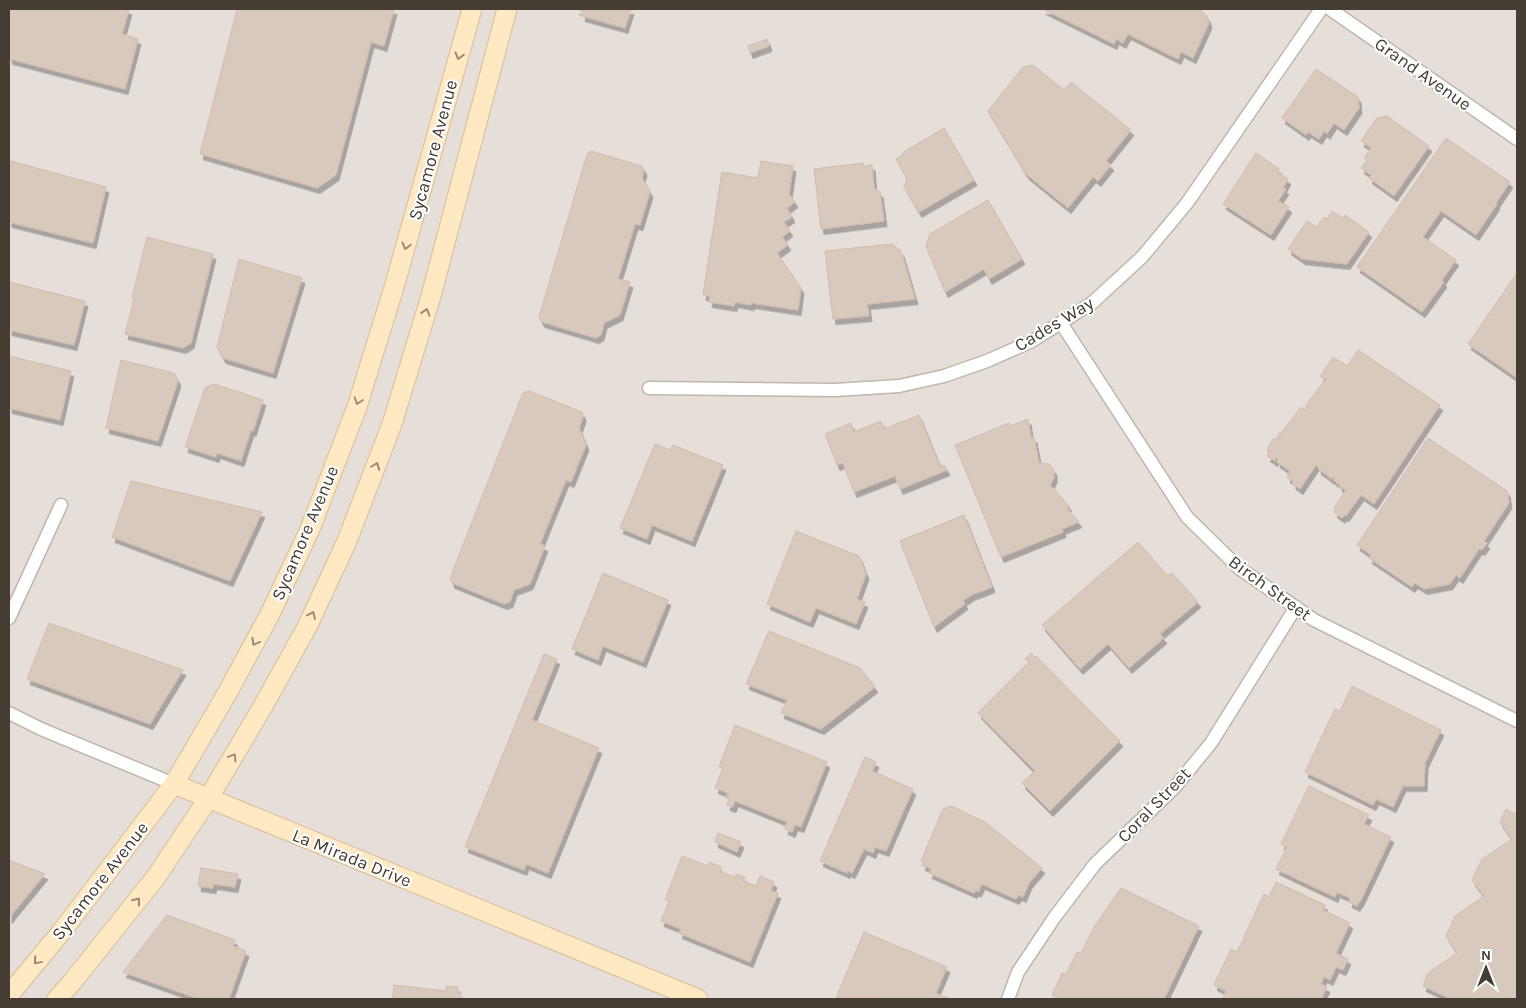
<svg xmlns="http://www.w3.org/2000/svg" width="1526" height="1008" viewBox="0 0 1526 1008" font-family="Karla,sans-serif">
  <defs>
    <filter id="shadow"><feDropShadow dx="3" dy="5.5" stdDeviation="0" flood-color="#0004"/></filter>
  </defs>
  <rect width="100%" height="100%" fill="#f3ede4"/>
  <rect fill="#e5ded9" x="9" y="9" width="1508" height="990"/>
  <g fill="#d8c9bd" stroke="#cfbdad" filter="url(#shadow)">
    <polygon points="9,9 129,9 122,34 138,39 125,89 10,59 9,57"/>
    <polygon points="237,9 394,9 384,46 371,42 336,175 317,188 200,154"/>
    <polygon points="576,9 631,9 625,28 582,16 583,11"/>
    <polygon points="1043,9 1197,9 1203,12 1207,16 1209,23 1193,58 1181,52 1178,59 1128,34 1123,43 1116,39 1114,44"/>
    <polygon points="767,39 769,46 750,53 748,46"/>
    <polygon points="1033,65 1064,90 1071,82 1131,130 1106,161 1111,165 1098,181 1093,177 1068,208 1026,174 988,111 1023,67"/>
    <polygon points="1316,69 1358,97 1359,108 1344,130 1334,123 1327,134 1324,131 1319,139 1308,132 1306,135 1282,118"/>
    <polygon points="1387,116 1429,146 1394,196 1369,178 1371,175 1361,168 1367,160 1364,158 1371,148 1361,141 1377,118"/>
    <polygon points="944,128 974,180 919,212 904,187 907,179 896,159 903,155 902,153"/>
    <polygon points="1446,138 1510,182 1496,203 1497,204 1476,235 1441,211 1423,237 1456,260 1442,280 1444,282 1422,312 1357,267"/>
    <polygon points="591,151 642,166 644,170 642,178 650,192 640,225 635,224 618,279 630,282 620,315 604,323 601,335 596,338 542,322 539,317 587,154"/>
    <polygon points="1256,153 1279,169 1277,172 1288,179 1283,188 1286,189 1278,201 1289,207 1271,235 1223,204"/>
    <polygon points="11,161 106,187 93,243 9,222 9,171"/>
    <polygon points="761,161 793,166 789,194 795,202 787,208 792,217 784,222 790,231 782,237 788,245 777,253 801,288 798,310 752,303 751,305 735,302 734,306 709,302 710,296 703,295 722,172 758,178"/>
    <polygon points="863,163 863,166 872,165 874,188 880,192 884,221 821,229 814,169"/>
    <polygon points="988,200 1022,259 989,279 984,269 945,292 926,246 930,234"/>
    <polygon points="1332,211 1343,218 1345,215 1369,232 1347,264 1302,259 1288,249 1307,221 1316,227 1324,217 1327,219"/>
    <polygon points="147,237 213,254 191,343 183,348 125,334 134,299 132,298"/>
    <polygon points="892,244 901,251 915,299 867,304 869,316 833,319 825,251"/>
    <polygon points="239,259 302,278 273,373 223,358 217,347"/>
    <polygon points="1517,273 1517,378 1468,344"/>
    <polygon points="9,282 85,301 74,345 9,330"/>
    <polygon points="1358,350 1440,405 1374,504 1361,495 1346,516 1344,515 1342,518 1334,512 1336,509 1334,508 1346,490 1339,486 1340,484 1333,480 1335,478 1334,477 1332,479 1326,475 1327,473 1325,474 1318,469 1319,468 1316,465 1300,489 1293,484 1293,481 1287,477 1290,471 1277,462 1278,460 1276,458 1275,461 1267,456 1269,454 1267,449 1274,438 1276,440 1280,432 1281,433 1301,407 1305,410 1307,407 1305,406 1326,379 1320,376 1333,357 1347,366"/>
    <polygon points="9,356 71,371 60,420 9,408"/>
    <polygon points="121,360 174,373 178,381 158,441 106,428"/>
    <polygon points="214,384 263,400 253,431 251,430 241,461 217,453 216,457 185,447 205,388"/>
    <polygon points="529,391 582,412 583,417 579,428 586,445 571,482 566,480 540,544 545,546 530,584 514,590 510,602 504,604 452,583 450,578 523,393"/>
    <polygon points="919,415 940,467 944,465 947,470 900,489 895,476 854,492 843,463 837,465 825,434 851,423 854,432 881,421 884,429"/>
    <polygon points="1028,419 1031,438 1034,437 1039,463 1049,464 1054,470 1054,478 1050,485 1069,506 1067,508 1079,522 1062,529 1063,532 1001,557 955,445 1009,423 1010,426"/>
    <polygon points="1428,438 1507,491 1509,503 1484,541 1487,543 1482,550 1479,549 1460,578 1456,575 1450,584 1424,589 1415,583 1412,587 1369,558 1371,555 1357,545"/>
    <polygon points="655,444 670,450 673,445 723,465 692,541 652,525 647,539 620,528"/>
    <polygon points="131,481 262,512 230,581 112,537"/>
    <polygon points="964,515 992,587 969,596 969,597 963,600 965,604 934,627 900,541"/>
    <polygon points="796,531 859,556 866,574 857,599 865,602 856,624 816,608 810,622 767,604"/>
    <polygon points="1138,542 1168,576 1172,573 1198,602 1160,634 1164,638 1129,668 1108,644 1080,669 1042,625"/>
    <polygon points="603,573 668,600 643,662 603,646 598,660 572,649"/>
    <polygon points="49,623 183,670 150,724 27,679"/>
    <polygon points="769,631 860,668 875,687 821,729 781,713 787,700 746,684"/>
    <polygon points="1031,653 1035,657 1036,656 1120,741 1050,811 1022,783 1035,771 978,713 1029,662 1025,659"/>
    <polygon points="544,654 557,659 532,720 599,748 548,873 526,864 524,870 465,847"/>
    <polygon points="1352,686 1441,730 1425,763 1424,786 1403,786 1393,807 1376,799 1373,805 1305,772 1335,709 1340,711"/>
    <polygon points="735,725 827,762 801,827 795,825 792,832 785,829 787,822 735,801 733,807 727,805 729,799 726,798 728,793 715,788 723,768 719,767"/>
    <polygon points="865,757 876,762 872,771 913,789 886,851 875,847 873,853 864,849 852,873 848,871 847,873 820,861"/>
    <polygon points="1309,786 1369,815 1364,824 1391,837 1360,902 1359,902 1357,906 1349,902 1350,898 1337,892 1335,897 1276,869 1287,847 1281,844"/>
    <polygon points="951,806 985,822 1042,868 1029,883 1023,897 1019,895 1016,899 982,884 978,892 976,890 974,893 929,873 931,869 922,865 924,862 921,861 943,809"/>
    <polygon points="1506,809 1517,815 1517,999 1451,999 1423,986 1428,973 1457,953 1446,936 1455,916 1484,896 1472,880 1482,859 1512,839 1500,822"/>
    <polygon points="718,833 741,842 737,852 715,842"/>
    <polygon points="682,856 708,866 709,862 721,867 720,871 735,877 736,874 745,877 743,881 756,886 760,876 774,882 771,891 778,893 750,962 679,933 681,929 661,921 669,901 665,900"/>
    <polygon points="9,860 45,874 9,918"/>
    <polygon points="201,868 238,874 235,887 214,884 213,888 198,886"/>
    <polygon points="1276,882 1325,905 1323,910 1350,923 1336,953 1348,959 1343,970 1336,967 1330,980 1324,977 1321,984 1327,987 1321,999 1315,997 1314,999 1226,999 1223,998 1226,991 1214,985 1231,949 1237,952 1264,894 1269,897"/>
    <polygon points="1121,888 1199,926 1164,999 1059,999 1052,995 1062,973 1066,974 1077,952 1081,953 1094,927"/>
    <polygon points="167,915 235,940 233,946 246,951 229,999 199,999 123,972"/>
    <polygon points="864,932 947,967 936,993 950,999 836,998"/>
    <polygon points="394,985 446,991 446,986 458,987 457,993 461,993 460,999 392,999"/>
  </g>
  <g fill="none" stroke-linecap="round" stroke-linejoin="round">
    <g stroke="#c1b6aa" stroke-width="15">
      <g id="street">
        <polyline points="1330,9 1517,139"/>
        <polyline points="1061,323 1187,517 1239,568 1314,620 1517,721"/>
        <polyline points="649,388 835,390 899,386 944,376 987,361 1032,341 1092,303 1142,257 1187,203 1321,9"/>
        <polyline points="9,618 61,505"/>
        <polyline points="9,713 41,729 174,784"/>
        <polyline points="1008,999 1018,972 1054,918 1095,864 1175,787 1211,743 1296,607"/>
      </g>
    </g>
    <g stroke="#d7bd95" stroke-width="21">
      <g id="secondary">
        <polyline points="174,784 698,999"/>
        <polyline points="9,995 62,931 174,784 225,697 270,614 310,529 357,407 395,284 472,9"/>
        <polyline points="57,999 73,981 156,877 208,799 262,708 307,627 347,541 392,424 431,296 507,9"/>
      </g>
    </g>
    <use href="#street" stroke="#fff" stroke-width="12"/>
    <use href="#secondary" stroke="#ffe9c2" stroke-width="19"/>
  </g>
  <defs><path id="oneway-chevron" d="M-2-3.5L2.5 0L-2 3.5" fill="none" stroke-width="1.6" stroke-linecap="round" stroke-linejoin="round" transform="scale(1.25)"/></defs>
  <g stroke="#998a74">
    <use href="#oneway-chevron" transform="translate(459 56) rotate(105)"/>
    <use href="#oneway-chevron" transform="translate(406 246) rotate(105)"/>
    <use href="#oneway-chevron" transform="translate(426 312) rotate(-73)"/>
    <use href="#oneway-chevron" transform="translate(358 401) rotate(108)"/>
    <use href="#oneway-chevron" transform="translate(376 466) rotate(-69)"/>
    <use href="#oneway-chevron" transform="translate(312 615) rotate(-65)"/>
    <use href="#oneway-chevron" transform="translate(255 642) rotate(119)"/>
    <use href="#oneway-chevron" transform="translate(233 757) rotate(-59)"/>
    <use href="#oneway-chevron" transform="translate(137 901) rotate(-52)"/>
    <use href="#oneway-chevron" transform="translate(37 961) rotate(130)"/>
  </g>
  <g text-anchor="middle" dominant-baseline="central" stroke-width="4" stroke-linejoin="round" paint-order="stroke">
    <g font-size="18" fill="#453c34" stroke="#fff">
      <text transform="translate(1423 74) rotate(35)">Grand Avenue</text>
      <text transform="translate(433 150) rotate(-75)">Sycamore Avenue</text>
      <text transform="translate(1054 324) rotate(-31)">Cades Way</text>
      <text transform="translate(305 533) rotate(-67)">Sycamore Avenue</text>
      <text transform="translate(1270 588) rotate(36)">Birch Street</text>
      <text transform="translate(1154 805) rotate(-46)">Coral Street</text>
      <text transform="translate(352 858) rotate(22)">La Mirada Drive</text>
      <text transform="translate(100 881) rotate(-52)">Sycamore Avenue</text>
    </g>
  </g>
  <rect width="1526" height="1008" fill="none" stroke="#453c34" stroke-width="20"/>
  <g transform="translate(1486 968)" stroke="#ffffff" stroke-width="4" paint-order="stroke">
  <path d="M0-4L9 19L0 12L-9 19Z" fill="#453c34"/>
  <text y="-8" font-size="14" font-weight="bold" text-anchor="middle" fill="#453c34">N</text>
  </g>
</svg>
